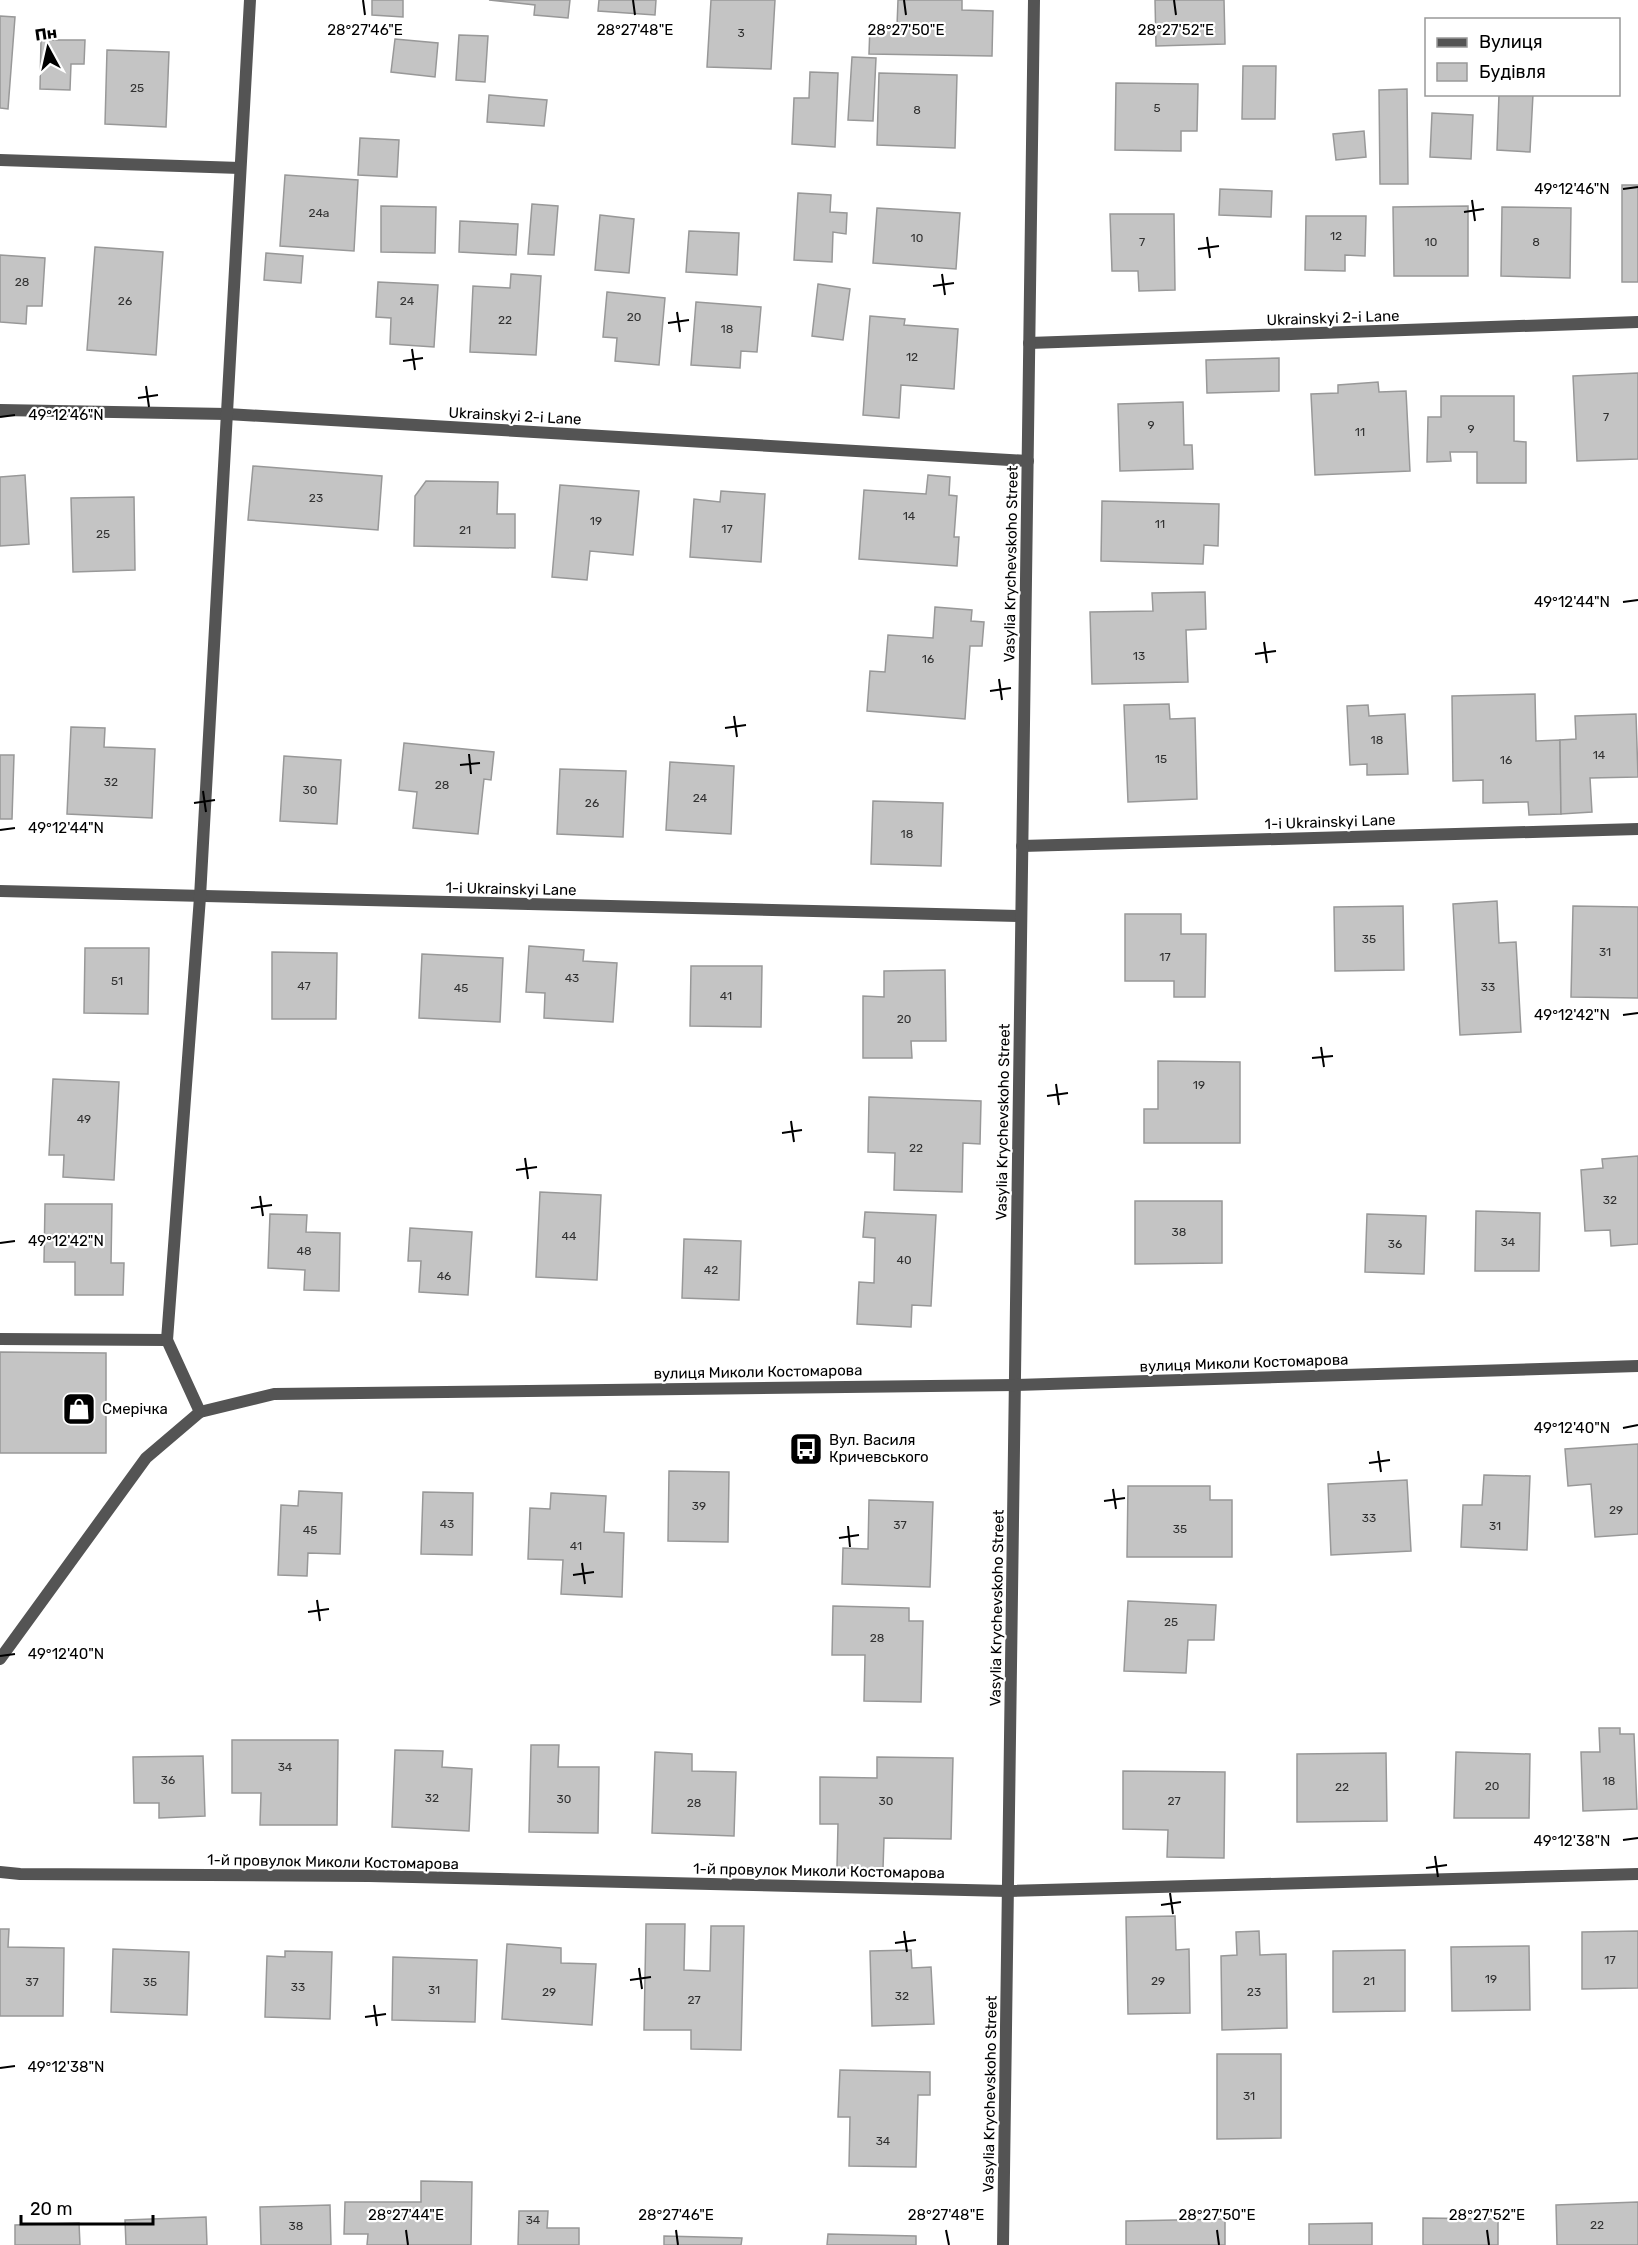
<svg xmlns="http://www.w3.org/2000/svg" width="1638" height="2245" viewBox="0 0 1638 2245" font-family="Rubik,sans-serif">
  <rect width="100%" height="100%" fill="#fff"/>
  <g fill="#c4c4c4" stroke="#989898" stroke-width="1.5">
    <polygon points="372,0 403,0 403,17 372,15"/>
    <polygon points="489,0 570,0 568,18 534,15 535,5"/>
    <polygon points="599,0 656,0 655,15 598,11"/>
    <polygon points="711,0 775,0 771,69 707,67"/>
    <polygon points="898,0 962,0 962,10 993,11 992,56 869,54 870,25 897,26"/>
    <polygon points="1155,0 1224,0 1225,44 1156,46"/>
    <polygon points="0,16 15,17 8,109 0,108"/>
    <polygon points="459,35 488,36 485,82 456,80"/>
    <polygon points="395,39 438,43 435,77 391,72"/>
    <polygon points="41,40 85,40 84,64 71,64 70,90 40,89"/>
    <polygon points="107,50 169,52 166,127 105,124"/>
    <polygon points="852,57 876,58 873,121 848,120"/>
    <polygon points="1243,66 1276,66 1275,119 1242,119"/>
    <polygon points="810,72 838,73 835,147 792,144 794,98 809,98"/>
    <polygon points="879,73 957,75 955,148 877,145"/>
    <polygon points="1116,83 1198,84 1197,131 1181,131 1181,151 1115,150"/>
    <polygon points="1407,89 1408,184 1380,184 1379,90"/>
    <polygon points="1499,94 1533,94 1530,152 1497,150"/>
    <polygon points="489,95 547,100 544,126 487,122"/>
    <polygon points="1432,113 1473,115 1471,159 1430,157"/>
    <polygon points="1364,131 1366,157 1336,160 1333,134"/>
    <polygon points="360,138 399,140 397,177 358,175"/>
    <polygon points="285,175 358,180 354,251 280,246"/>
    <rect x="1622" y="185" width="16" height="97"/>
    <polygon points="1220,189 1272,191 1271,217 1219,215"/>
    <polygon points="798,193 831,195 830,212 847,213 846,234 833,232 832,262 794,260"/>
    <polygon points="532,204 558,206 554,255 528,254"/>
    <polygon points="381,206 436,207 435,253 381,252"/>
    <polygon points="1468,206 1468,276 1394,276 1393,207"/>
    <polygon points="1502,207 1571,208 1570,278 1501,276"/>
    <polygon points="877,208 960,213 956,269 873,263"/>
    <polygon points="1110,214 1174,214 1175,290 1139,291 1138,271 1112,271"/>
    <polygon points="600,215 634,219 629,273 595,270"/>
    <polygon points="1306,216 1366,216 1365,256 1345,255 1345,271 1305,270"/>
    <polygon points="460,221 518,224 516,255 459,252"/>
    <polygon points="689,231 739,233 737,275 686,272"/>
    <polygon points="95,247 163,252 156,355 87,350"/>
    <polygon points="266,253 303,256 301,283 264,280"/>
    <polygon points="0,255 45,258 42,306 27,306 26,324 0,322"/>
    <polygon points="511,274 541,276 536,355 470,352 473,286 510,288"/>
    <polygon points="378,282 438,285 434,347 390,344 391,318 376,317"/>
    <polygon points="818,284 850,289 843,340 812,336"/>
    <polygon points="607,292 665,298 659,365 615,361 617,338 603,337"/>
    <polygon points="696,302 761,307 757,352 741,351 740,368 691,365"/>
    <polygon points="870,316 905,319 904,325 958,329 954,389 901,385 899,418 863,415"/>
    <polygon points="1279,358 1279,391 1207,393 1206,360"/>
    <polygon points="1638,373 1638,459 1577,461 1573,376"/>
    <polygon points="1378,382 1379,392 1406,391 1410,471 1315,475 1311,394 1338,393 1338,385"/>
    <polygon points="1441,396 1514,396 1514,441 1526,442 1526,483 1477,483 1477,452 1450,452 1451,461 1427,462 1428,417 1441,417"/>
    <polygon points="1183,402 1184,445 1192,445 1193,469 1120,471 1118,404"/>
    <polygon points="253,466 382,476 378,530 248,520"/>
    <polygon points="25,475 29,544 0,546 0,477"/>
    <polygon points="928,475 950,477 949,495 957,496 954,537 959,537 957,566 859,559 864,490 926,494"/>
    <polygon points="426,481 498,482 497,514 515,514 515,548 414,546 415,496"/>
    <polygon points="560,485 639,491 633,555 590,551 587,580 552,577"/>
    <polygon points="721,491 765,494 761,562 690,557 694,499 720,502"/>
    <polygon points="134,497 135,570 73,572 71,498"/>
    <polygon points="1102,501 1219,504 1218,546 1204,545 1203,564 1101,561"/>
    <polygon points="1205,592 1206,629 1186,630 1188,682 1092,684 1090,612 1153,611 1152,593"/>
    <polygon points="935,607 972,610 971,621 984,622 982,646 970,646 965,719 867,711 870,671 885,672 888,635 933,638"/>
    <polygon points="1535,694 1536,741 1560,740 1561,814 1529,815 1528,802 1483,803 1483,780 1453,781 1452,696"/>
    <polygon points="1169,704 1170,719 1195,718 1197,799 1128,802 1124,705"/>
    <polygon points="1368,705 1369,716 1405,714 1408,774 1367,775 1367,764 1350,765 1347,706"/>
    <polygon points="1636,714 1638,777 1590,778 1592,812 1561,814 1560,740 1576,739 1575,716"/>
    <polygon points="71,727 105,728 104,747 155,749 152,818 67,814"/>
    <polygon points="404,743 494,752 491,780 484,779 478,834 413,828 417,792 399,790"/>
    <polygon points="0,755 14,755 12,819 0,819"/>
    <polygon points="284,756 341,760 337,824 280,821"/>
    <polygon points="670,762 734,766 731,834 666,830"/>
    <polygon points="560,769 626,771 623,837 557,834"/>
    <polygon points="873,801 943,803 941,866 871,864"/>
    <polygon points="1497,901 1499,943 1516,942 1521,1032 1460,1035 1453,904"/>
    <polygon points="1403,906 1404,970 1335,971 1334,907"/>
    <polygon points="1573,906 1638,907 1638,998 1571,997"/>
    <polygon points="1125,914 1181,914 1181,934 1206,934 1205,997 1174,997 1174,981 1125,981"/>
    <polygon points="529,946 584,950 583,961 617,963 613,1022 544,1018 545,993 526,992"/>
    <polygon points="85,948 149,948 148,1014 84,1013"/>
    <polygon points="272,952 337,953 336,1019 272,1019"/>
    <polygon points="422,954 503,958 500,1022 419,1018"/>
    <polygon points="691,966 762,966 761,1027 690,1026"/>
    <polygon points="945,970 946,1041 911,1041 912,1058 863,1058 863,996 884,997 884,971"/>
    <polygon points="1158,1061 1240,1062 1240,1143 1144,1143 1144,1109 1158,1109"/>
    <polygon points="53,1079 119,1082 114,1180 63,1177 64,1155 49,1155"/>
    <polygon points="869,1097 981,1101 980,1144 963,1143 962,1192 894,1190 895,1153 868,1152"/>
    <polygon points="1638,1156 1638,1244 1611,1246 1610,1230 1585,1231 1581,1170 1603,1168 1602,1159"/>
    <polygon points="540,1192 601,1195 597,1280 536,1277"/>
    <polygon points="1135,1201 1222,1201 1222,1263 1135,1264"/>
    <polygon points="45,1204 112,1204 111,1263 124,1263 123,1295 75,1295 75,1262 44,1262"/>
    <polygon points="1476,1211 1540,1213 1539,1271 1475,1271"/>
    <polygon points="865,1212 936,1215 931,1306 912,1305 911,1327 857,1324 859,1282 874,1283 875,1238 863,1237"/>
    <polygon points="270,1214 307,1215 306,1232 340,1233 339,1291 304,1290 305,1270 268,1268"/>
    <polygon points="1367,1214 1426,1216 1424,1274 1365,1272"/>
    <polygon points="410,1228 472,1232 468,1295 419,1292 421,1261 408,1261"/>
    <polygon points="684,1239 741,1241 739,1300 682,1298"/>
    <polygon points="0,1352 106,1353 106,1453 0,1453"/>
    <polygon points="1638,1444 1638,1534 1595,1537 1591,1484 1568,1486 1565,1449"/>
    <polygon points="669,1471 729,1472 728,1542 668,1541"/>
    <polygon points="1484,1475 1530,1476 1527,1550 1461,1547 1463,1505 1482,1505"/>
    <polygon points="1407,1480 1411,1551 1331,1555 1328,1484"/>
    <polygon points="1128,1486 1210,1486 1210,1500 1232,1500 1232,1557 1127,1557"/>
    <polygon points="299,1491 342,1493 340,1554 308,1553 307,1576 278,1575 281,1505 298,1506"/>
    <polygon points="423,1492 473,1493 472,1555 421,1554"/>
    <polygon points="551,1493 606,1496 604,1532 624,1533 622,1597 561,1594 563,1560 528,1559 530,1508 550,1509"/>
    <polygon points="869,1500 933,1502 930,1587 842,1584 843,1548 868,1549"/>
    <polygon points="1128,1601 1216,1605 1214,1640 1188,1640 1186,1673 1124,1671"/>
    <polygon points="833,1606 909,1608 909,1621 923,1621 921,1702 864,1701 865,1655 832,1655"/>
    <polygon points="1599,1728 1620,1728 1620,1734 1634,1734 1637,1809 1583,1811 1581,1752 1600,1752"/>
    <polygon points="232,1740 338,1740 337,1825 260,1825 261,1793 232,1793"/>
    <polygon points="531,1745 559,1745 558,1767 599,1767 598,1833 529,1832"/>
    <polygon points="395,1750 443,1751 442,1767 472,1769 469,1831 392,1827"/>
    <polygon points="655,1752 692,1754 692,1771 736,1772 734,1836 652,1833"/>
    <polygon points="1456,1752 1530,1754 1529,1818 1454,1818"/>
    <polygon points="1386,1753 1387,1821 1297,1822 1297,1754"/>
    <polygon points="203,1756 205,1816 159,1818 159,1803 134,1803 133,1757"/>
    <polygon points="877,1757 953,1758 951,1839 884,1838 883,1869 837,1868 838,1824 820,1824 820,1777 877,1778"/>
    <polygon points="1123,1771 1225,1772 1224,1858 1167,1857 1168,1830 1123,1829"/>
    <polygon points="1175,1916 1176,1950 1189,1949 1190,2013 1128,2014 1126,1917"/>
    <polygon points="646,1924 685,1924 684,1970 710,1971 711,1926 744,1926 741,2050 691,2049 691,2030 644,2030"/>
    <polygon points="0,1929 9,1929 8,1947 64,1948 63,2016 0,2016"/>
    <polygon points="1259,1931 1260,1955 1286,1954 1287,2028 1222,2030 1221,1956 1237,1955 1236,1932"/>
    <polygon points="1638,1931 1638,1988 1582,1989 1582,1932"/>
    <polygon points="507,1944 561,1948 561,1963 596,1964 592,2025 502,2019"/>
    <polygon points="1529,1946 1530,2010 1452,2011 1451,1947"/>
    <polygon points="113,1949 189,1952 187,2015 111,2012"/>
    <polygon points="911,1950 912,1968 931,1967 934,2024 872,2026 870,1951"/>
    <polygon points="1405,1950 1405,2011 1333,2012 1333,1951"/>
    <polygon points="285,1951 332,1952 330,2019 265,2017 267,1956 285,1957"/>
    <polygon points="393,1957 477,1960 475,2022 392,2020"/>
    <polygon points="1217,2054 1281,2054 1281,2138 1217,2139"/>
    <polygon points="840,2070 930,2072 930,2095 918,2095 916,2167 849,2166 850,2117 838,2117"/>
    <polygon points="421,2181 472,2182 471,2245 367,2245 368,2234 344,2234 345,2202 421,2202"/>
    <polygon points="1638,2202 1638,2245 1557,2245 1556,2205"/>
    <polygon points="330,2205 331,2245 261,2245 260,2207"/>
    <polygon points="519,2211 548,2211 547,2228 579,2228 579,2245 518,2245"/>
    <polygon points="206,2217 207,2245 126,2245 125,2220"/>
    <polygon points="1423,2218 1498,2219 1498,2245 1423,2245"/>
    <polygon points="1225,2219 1225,2245 1126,2245 1126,2221"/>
    <polygon points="79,2223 80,2245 15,2245 15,2225"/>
    <polygon points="1372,2223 1372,2245 1309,2245 1309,2224"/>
    <polygon points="828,2234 916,2236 916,2245 827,2245"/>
    <polygon points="664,2236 742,2238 741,2245 664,2245"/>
  </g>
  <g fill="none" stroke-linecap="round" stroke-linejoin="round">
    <g stroke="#545454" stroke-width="12">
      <polyline points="0,160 240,168"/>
      <polyline points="0,1339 167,1340"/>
    </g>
    <g stroke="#545454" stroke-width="12">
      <polyline points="1029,343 1638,322"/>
      <polyline points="0,410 227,414 1028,461"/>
      <polyline points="1022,846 1638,829"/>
      <polyline points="0,891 1021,916"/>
      <polyline points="200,1412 167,1340 200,897 250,0"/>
      <polyline points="0,1872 20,1874 369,1876 1008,1891 1638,1874"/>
      <polyline points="1003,2245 1034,0"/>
    </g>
    <polyline stroke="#545454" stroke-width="12" points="0,1659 146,1458 200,1412 274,1394 1015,1385 1638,1366"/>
  </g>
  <path fill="none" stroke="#000" stroke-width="2" d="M363,0L365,15M633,0L635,15M904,0L906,15M1174,0L1176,15M1623,189L1638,187M1472,200L1475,221M1464,212L1484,209M1207,237L1210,258M1198,249L1219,246M942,274L945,295M933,286L954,283M677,312L680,332M668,323L689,320M412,349L415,370M403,361L423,358M146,386L149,407M138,398L158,395M0,417L15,415M1623,602L1638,600M1264,642L1267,663M1255,654L1276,651M999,679L1002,700M990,691L1011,688M734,716L737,737M725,728L746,725M469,754L471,774M460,765L480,763M203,791L206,812M194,803L215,800M0,830L15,828M1623,1015L1638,1013M1321,1047L1324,1067M1312,1058L1333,1056M1056,1084L1059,1105M1047,1096L1068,1093M791,1121L794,1142M782,1133L802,1130M525,1158L528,1179M516,1170L537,1167M260,1196L263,1216M251,1208L272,1205M0,1243L15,1241M1623,1428L1638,1425M1378,1451L1381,1472M1369,1463L1390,1460M1113,1489L1116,1509M1104,1501L1125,1498M848,1526L850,1547M839,1538L859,1535M582,1563L585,1584M573,1575L594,1572M317,1600L320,1621M308,1612L329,1609M0,1656L15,1654M1623,1840L1638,1838M1435,1856L1438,1877M1426,1868L1447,1865M1170,1893L1173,1914M1161,1905L1181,1902M904,1931L907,1952M895,1943L916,1940M639,1968L642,1989M630,1980L651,1977M374,2005L377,2026M365,2017L386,2014M0,2068L15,2066M406,2230L408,2245M676,2230L678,2245M946,2230L949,2245M1217,2230L1219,2245M1487,2230L1489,2245"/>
  <defs>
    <g id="shop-square" transform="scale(1.725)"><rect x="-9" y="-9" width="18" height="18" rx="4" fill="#000" stroke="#fff"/><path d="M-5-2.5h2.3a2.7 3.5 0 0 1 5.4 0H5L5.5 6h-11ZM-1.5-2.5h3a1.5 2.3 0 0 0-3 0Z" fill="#fff"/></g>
    <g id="bus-square" transform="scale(1.725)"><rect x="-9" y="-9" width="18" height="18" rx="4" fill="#000" stroke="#fff"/><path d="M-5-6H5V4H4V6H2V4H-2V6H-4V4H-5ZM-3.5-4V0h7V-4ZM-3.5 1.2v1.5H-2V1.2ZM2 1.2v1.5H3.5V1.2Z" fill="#fff"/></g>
  </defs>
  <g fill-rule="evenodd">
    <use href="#shop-square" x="79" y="1409"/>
    <use href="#bus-square" x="806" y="1449"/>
  </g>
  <g text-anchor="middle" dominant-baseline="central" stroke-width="4.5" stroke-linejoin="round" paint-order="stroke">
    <g font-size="12" fill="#313131">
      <text x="741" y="33">3</text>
      <text x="137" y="88">25</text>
      <text x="1157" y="108">5</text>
      <text x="917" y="110">8</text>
      <text x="319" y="213">24а</text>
      <text x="1336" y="236">12</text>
      <text x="917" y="238">10</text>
      <text x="1142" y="242">7</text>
      <text x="1431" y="242">10</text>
      <text x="1536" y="242">8</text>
      <text x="22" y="282">28</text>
      <text x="125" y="301">26</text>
      <text x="407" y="301">24</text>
      <text x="634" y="317">20</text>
      <text x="505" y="320">22</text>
      <text x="727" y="329">18</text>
      <text x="912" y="357">12</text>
      <text x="1606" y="417">7</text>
      <text x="1151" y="425">9</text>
      <text x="1471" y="429">9</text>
      <text x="1360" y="432">11</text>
      <text x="316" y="498">23</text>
      <text x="909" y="516">14</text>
      <text x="596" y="521">19</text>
      <text x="1160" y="524">11</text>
      <text x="727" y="529">17</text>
      <text x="465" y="530">21</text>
      <text x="103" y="534">25</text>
      <text x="1139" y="656">13</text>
      <text x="928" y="659">16</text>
      <text x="1377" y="740">18</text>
      <text x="1599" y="755">14</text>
      <text x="1161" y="759">15</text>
      <text x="1506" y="760">16</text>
      <text x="111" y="782">32</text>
      <text x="442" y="785">28</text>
      <text x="310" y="790">30</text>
      <text x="700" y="798">24</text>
      <text x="592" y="803">26</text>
      <text x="907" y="834">18</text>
      <text x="1369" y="939">35</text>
      <text x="1605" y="952">31</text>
      <text x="1165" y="957">17</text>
      <text x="572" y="978">43</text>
      <text x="117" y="981">51</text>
      <text x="304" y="986">47</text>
      <text x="1488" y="987">33</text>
      <text x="461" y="988">45</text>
      <text x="726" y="996">41</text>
      <text x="904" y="1019">20</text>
      <text x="1199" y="1085">19</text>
      <text x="84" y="1119">49</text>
      <text x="916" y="1148">22</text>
      <text x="1610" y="1200">32</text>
      <text x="1179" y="1232">38</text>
      <text x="569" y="1236">44</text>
      <text x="1508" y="1242">34</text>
      <text x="1395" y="1244">36</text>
      <text x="304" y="1251">48</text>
      <text x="904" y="1260">40</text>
      <text x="711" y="1270">42</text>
      <text x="444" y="1276">46</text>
      <text x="699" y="1506">39</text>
      <text x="1616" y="1510">29</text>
      <text x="1369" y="1518">33</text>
      <text x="447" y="1524">43</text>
      <text x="900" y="1525">37</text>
      <text x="1495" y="1526">31</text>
      <text x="1180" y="1529">35</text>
      <text x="310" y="1530">45</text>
      <text x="576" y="1546">41</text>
      <text x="1171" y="1622">25</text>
      <text x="877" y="1638">28</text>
      <text x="285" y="1767">34</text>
      <text x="168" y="1780">36</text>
      <text x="1609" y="1781">18</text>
      <text x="1492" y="1786">20</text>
      <text x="1342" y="1787">22</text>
      <text x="432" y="1798">32</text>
      <text x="564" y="1799">30</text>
      <text x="886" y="1801">30</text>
      <text x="1174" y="1801">27</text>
      <text x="694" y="1803">28</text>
      <text x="1610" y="1960">17</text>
      <text x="1491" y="1979">19</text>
      <text x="1158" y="1981">29</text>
      <text x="1369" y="1981">21</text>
      <text x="32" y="1982">37</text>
      <text x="150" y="1982">35</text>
      <text x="298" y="1987">33</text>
      <text x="434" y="1990">31</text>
      <text x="549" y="1992">29</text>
      <text x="1254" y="1992">23</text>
      <text x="902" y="1996">32</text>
      <text x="694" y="2000">27</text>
      <text x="1249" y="2096">31</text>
      <text x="883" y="2141">34</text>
      <text x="533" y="2220">34</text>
      <text x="1597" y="2225">22</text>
      <text x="296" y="2226">38</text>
    </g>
    <g font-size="15" fill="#000" stroke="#fff">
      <text transform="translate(1333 318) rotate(-2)">Ukrainskyi 2-i Lane</text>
      <text transform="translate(515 416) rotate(3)">Ukrainskyi 2-i Lane</text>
      <text transform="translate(1011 564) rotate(-89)">Vasylia Krychevskoho Street</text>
      <text transform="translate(1330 822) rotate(-2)">1-i Ukrainskyi Lane</text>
      <text transform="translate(511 889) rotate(1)">1-i Ukrainskyi Lane</text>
      <text transform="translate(1003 1122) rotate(-89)">Vasylia Krychevskoho Street</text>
      <text transform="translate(1244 1363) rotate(-2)">вулиця Миколи Костомарова</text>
      <text transform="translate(758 1372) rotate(-1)">вулиця Миколи Костомарова</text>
      <text transform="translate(997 1608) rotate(-89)">Vasylia Krychevskoho Street</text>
      <text transform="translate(333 1862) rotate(1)">1-й провулок Миколи Костомарова</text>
      <text transform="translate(819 1871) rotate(1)">1-й провулок Миколи Костомарова</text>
      <text transform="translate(990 2094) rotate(-89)">Vasylia Krychevskoho Street</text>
    </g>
    <g font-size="15" fill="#000" stroke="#fff" text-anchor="start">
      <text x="102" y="1409">Смерічка</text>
      <text x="829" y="1440">Вул. Василя<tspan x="829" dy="17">Кричевського</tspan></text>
    </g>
  </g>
  <g font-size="15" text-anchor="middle" fill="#000" stroke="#fff" stroke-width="4.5" stroke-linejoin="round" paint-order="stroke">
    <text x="365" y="35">28°27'46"E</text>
    <text x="635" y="35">28°27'48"E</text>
    <text x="906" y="35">28°27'50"E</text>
    <text x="1176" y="35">28°27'52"E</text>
    <text x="1572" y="194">49°12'46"N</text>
    <text x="66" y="420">49°12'46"N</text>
    <text x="1572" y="607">49°12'44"N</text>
    <text x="66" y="833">49°12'44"N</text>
    <text x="1572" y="1020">49°12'42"N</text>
    <text x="66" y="1246">49°12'42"N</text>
    <text x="1572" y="1433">49°12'40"N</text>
    <text x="66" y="1659">49°12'40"N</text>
    <text x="1572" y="1846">49°12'38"N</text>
    <text x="66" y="2072">49°12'38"N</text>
    <text x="406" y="2220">28°27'44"E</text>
    <text x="676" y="2220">28°27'46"E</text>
    <text x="946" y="2220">28°27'48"E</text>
    <text x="1217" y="2220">28°27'50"E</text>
    <text x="1487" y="2220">28°27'52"E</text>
  </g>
  <rect x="1425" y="18" width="195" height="78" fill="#ffffff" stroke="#999999" stroke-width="1.5"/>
  <rect x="1437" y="38" width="30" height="9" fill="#545454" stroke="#999999" stroke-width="1.5"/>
  <text x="1479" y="48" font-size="18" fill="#000000">Вулиця</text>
  <rect x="1437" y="63" width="30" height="18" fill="#c4c4c4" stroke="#999999" stroke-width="1.5"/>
  <text x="1479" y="78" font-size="18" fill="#000000">Будівля</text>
  <g transform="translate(48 48) rotate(352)" stroke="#ffffff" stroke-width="4.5" paint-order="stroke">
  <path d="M0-4.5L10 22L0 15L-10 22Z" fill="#000000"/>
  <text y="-9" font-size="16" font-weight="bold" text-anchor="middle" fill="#000000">Пн</text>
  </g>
  <path d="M21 2215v9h132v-9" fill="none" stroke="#000000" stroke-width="3"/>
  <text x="30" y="2215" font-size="18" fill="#000000" stroke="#ffffff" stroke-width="4.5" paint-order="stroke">20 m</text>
</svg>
